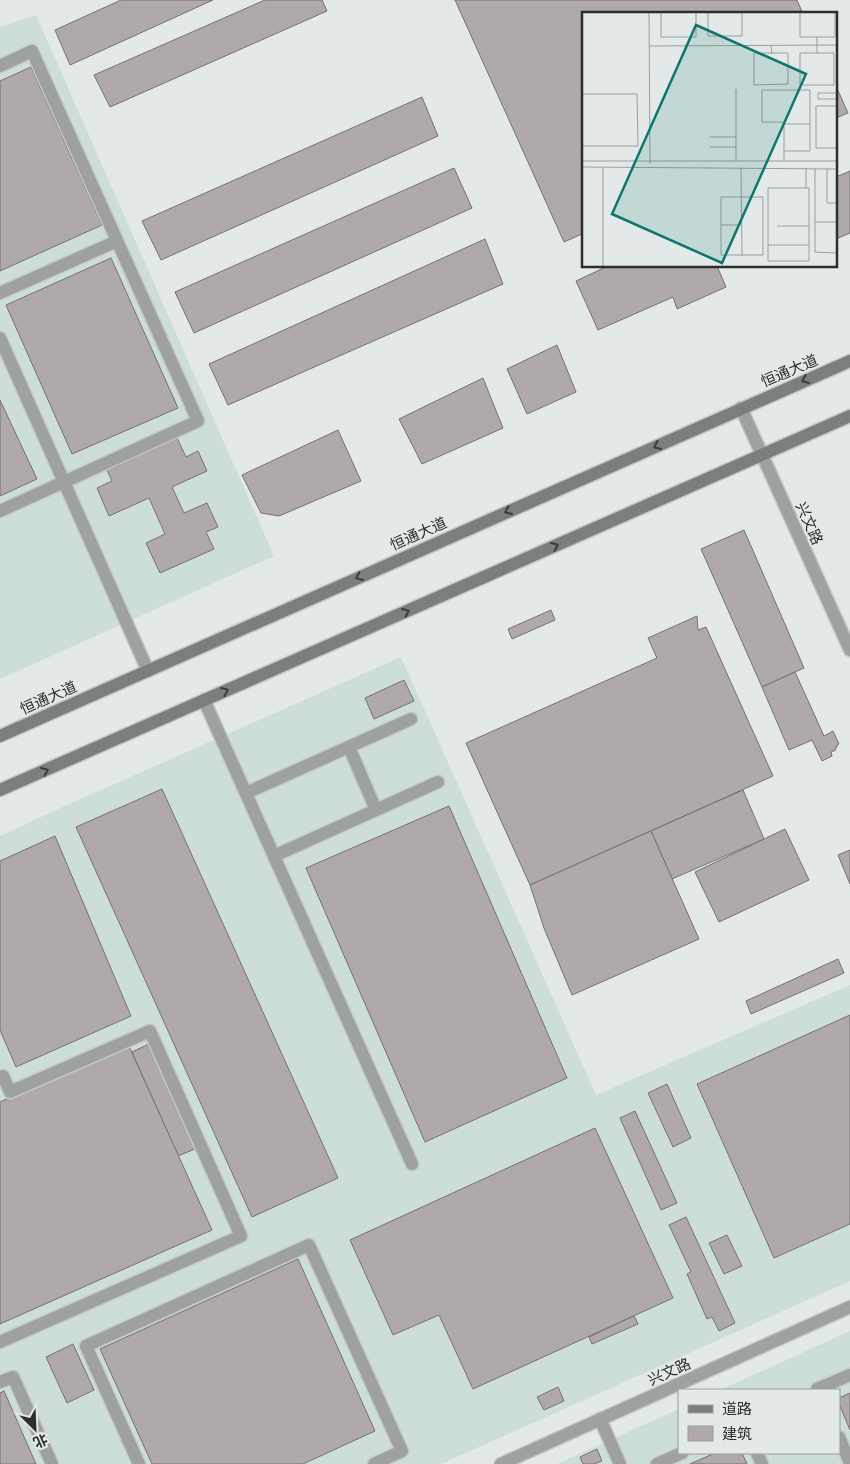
<svg xmlns="http://www.w3.org/2000/svg" width="850" height="1464" viewBox="0 0 850 1464" font-family="Lato,'Noto Sans SC',sans-serif">
  <rect width="100%" height="100%" fill="#e2e9e8"/>
  <g fill="#cdddda">
    <polygon points="36,15 274,556 0,679 0,27"/>
    <polygon points="401,657 596,1095 850,985 850,1281 441,1464 0,1464 0,836 58,809"/>
    <polygon points="850,1331 850,1464 557,1464 679,1409 679,1453 839,1453 839,1390 720,1390"/>
  </g>
  <g fill="#afa9ab" stroke="#777173">
    <polygon points="121,0 213,0 70,65 55,30"/>
    <polygon points="265,0 322,0 327,11 110,107 94,75"/>
    <polygon points="455,0 797,0 803,14 584,14 584,233 564,242"/>
    <polygon points="31,67 102,225 0,271 0,81"/>
    <polygon points="836,86 848,113 836,118"/>
    <polygon points="422,97 438,136 161,260 142,221"/>
    <polygon points="454,168 472,208 194,333 175,292"/>
    <polygon points="850,171 850,233 836,239 836,177"/>
    <polygon points="485,239 503,284 228,405 209,364"/>
    <polygon points="111,258 178,408 72,454 6,305"/>
    <polygon points="608,266 717,266 726,287 677,309 673,297 598,330 576,281"/>
    <polygon points="557,345 576,392 527,414 507,369"/>
    <polygon points="483,378 503,428 422,464 399,419"/>
    <polygon points="0,400 37,479 0,496"/>
    <polygon points="338,430 361,481 279,516 261,513 242,475"/>
    <polygon points="177,438 186,457 198,451 207,471 172,487 184,513 207,503 218,527 206,532 214,549 160,573 146,543 165,534 149,498 109,516 97,488 112,481 107,470"/>
    <polygon points="744,530 804,668 762,687 701,549"/>
    <polygon points="551,610 555,620 512,639 508,629"/>
    <polygon points="697,616 698,630 706,627 773,776 530,885 466,743 657,658 648,638"/>
    <polygon points="795,672 824,736 833,731 839,744 837,745 837,747 835,748 836,750 831,752 832,756 822,761 812,740 789,750 762,687"/>
    <polygon points="404,680 414,701 374,719 365,698"/>
    <polygon points="162,789 338,1178 252,1217 76,827"/>
    <polygon points="743,790 764,839 672,879 651,831"/>
    <polygon points="449,806 567,1078 425,1142 306,868"/>
    <polygon points="785,829 809,880 719,922 695,872"/>
    <polygon points="651,831 699,939 572,995 544,928 530,885"/>
    <polygon points="55,836 131,1016 16,1067 0,1030 0,861"/>
    <polygon points="850,850 850,884 838,855"/>
    <polygon points="838,959 844,973 751,1014 746,1001"/>
    <polygon points="850,1015 850,1224 774,1258 697,1084"/>
    <polygon points="151,1043 197,1148 178,1156 132,1052"/>
    <polygon points="128,1044 212,1230 0,1324 0,1102"/>
    <polygon points="667,1084 691,1138 673,1147 648,1093"/>
    <polygon points="635,1111 677,1203 661,1210 620,1118"/>
    <polygon points="595,1128 673,1298 473,1389 439,1315 393,1335 350,1240"/>
    <polygon points="686,1217 735,1323 719,1331 712,1317 707,1319 687,1274 691,1272 669,1225"/>
    <polygon points="727,1235 742,1266 724,1274 709,1243"/>
    <polygon points="298,1259 375,1431 303,1464 152,1464 100,1349"/>
    <polygon points="634,1316 638,1324 592,1344 589,1337"/>
    <polygon points="73,1344 94,1390 67,1403 46,1357"/>
    <polygon points="558,1387 564,1401 544,1410 537,1397"/>
    <polygon points="4,1391 36,1464 0,1464 0,1393"/>
    <polygon points="850,1393 850,1430 839,1404 839,1398"/>
    <polygon points="597,1449 602,1461 594,1464 583,1464 580,1457"/>
    <polygon points="715,1453 742,1453 747,1464 690,1464"/>
  </g>
  <g fill="none" stroke-linecap="round" stroke-linejoin="round">
    <g stroke="#c1c7c7" stroke-width="15">
      <g id="service">
        <polyline points="0,66 32,51 198,421 0,511"/>
        <polyline points="0,293 117,241"/>
        <polyline points="0,338 148,671"/>
        <polyline points="204,700 412,1164"/>
        <polyline points="349,747 376,810"/>
        <polyline points="246,793 411,719"/>
        <polyline points="274,856 438,782"/>
        <polyline points="0,1342 241,1236 150,1031 10,1092 3,1076"/>
        <polyline points="0,1382 13,1377 52,1464"/>
        <polyline points="818,1390 817,1389 850,1375"/>
        <polyline points="600,1419 620,1464"/>
        <polyline points="839,1437 850,1463"/>
        <polyline points="757,1453 762,1464"/>
        <polyline points="139,1464 86,1346 309,1245 402,1451 374,1464"/>
        <polyline points="657,1464 682,1453"/>
      </g>
    </g>
    <g stroke="#c1c7c7" stroke-width="15">
      <polyline id="minor" points="501,1464 850,1307"/>
    </g>
    <g stroke="#c1c7c7" stroke-width="15">
      <polyline id="tertiary" points="741,408 850,650"/>
    </g>
    <g stroke="#c1c7c7" stroke-width="15">
      <g id="secondary">
        <polyline points="0,736 850,361"/>
        <polyline points="0,790 850,416"/>
      </g>
    </g>
    <use href="#service" stroke="#9ea1a0" stroke-width="12"/>
    <use href="#minor" stroke="#9ea1a0" stroke-width="12"/>
    <use href="#tertiary" stroke="#9ea1a0" stroke-width="12"/>
    <use href="#secondary" stroke="#7a7f7e" stroke-width="12"/>
  </g>
  <defs><path id="oneway-chevron" d="M-2-3.5L2.5 0L-2 3.5" fill="none" stroke-width="1.6" stroke-linecap="round" stroke-linejoin="round" transform="scale(1.25)"/></defs>
  <g stroke="#3c3e3e">
    <use href="#oneway-chevron" transform="translate(805 380) rotate(157)"/>
    <use href="#oneway-chevron" transform="translate(657 446) rotate(156)"/>
    <use href="#oneway-chevron" transform="translate(508 511) rotate(156)"/>
    <use href="#oneway-chevron" transform="translate(555 546) rotate(-24)"/>
    <use href="#oneway-chevron" transform="translate(359 577) rotate(156)"/>
    <use href="#oneway-chevron" transform="translate(406 612) rotate(-24)"/>
    <use href="#oneway-chevron" transform="translate(225 691) rotate(-24)"/>
    <use href="#oneway-chevron" transform="translate(45 771) rotate(-24)"/>
  </g>
  <g text-anchor="middle" dominant-baseline="central" stroke-width="4" stroke-linejoin="round" paint-order="stroke">
    <g font-size="15" fill="#2c2e2e" stroke="#e2e9e8">
      <text transform="translate(789 370) rotate(-23)">恒通大道</text>
      <text transform="translate(810 523) rotate(66)">兴文路</text>
      <text transform="translate(418 533) rotate(-24)">恒通大道</text>
      <text transform="translate(48 697) rotate(-24)">恒通大道</text>
      <text transform="translate(669 1371) rotate(-24)">兴文路</text>
    </g>
  </g>
  <g transform="translate(582 12)">
    <rect width="255" height="255" fill="#e2e9e8"/>
    <path fill="none" stroke="#999e9e" stroke-width="1" d="M67,0L68,152M79,0V25H114V0M126,0V24H160V0M218,0V25H253V0M235,25V41H218V73H252V41H235M189,33L190,41H172V73L206,72V41H190M67,34L255,33M154,77V149M255,81H236V87H255M0,82H55L56,134H0M255,94H234V136H255M202,112V110H180V78H228V112M128,125H154M128,135H154M202,139H228V112H202V149M0,149H255M0,155L255,157M159,156L160,244M224,156V176H186V249H227V176H224M233,156V240L255,241M245,157V191H255M139,185H181V243H139ZM233,210H255M139,213H159M195,214H227M186,233H227M21,255V156"/>
    <path fill="#0f766e" fill-opacity="0.15" stroke="#0f766e" stroke-width="2.5" d="M114,13L224,62L140,251L30,202Z"/>
    <rect width="255" height="255" fill="none" stroke="#2c2e2e" stroke-width="2.5"/>
  </g>
  <rect x="678" y="1389" width="162" height="65" fill="#e2e9e8" stroke="#999e9e"/>
  <rect x="688" y="1405" width="25" height="8" fill="#7a7f7e" stroke="#999e9e"/>
  <text x="722" y="1414" font-size="15" fill="#2c2e2e">道路</text>
  <rect x="688" y="1426" width="25" height="15" fill="#afa9ab" stroke="#999e9e"/>
  <text x="722" y="1439" font-size="15" fill="#2c2e2e">建筑</text>
  <g transform="translate(35 1429) rotate(156)" stroke="#e2e9e8" stroke-width="4" paint-order="stroke">
  <path d="M0-4L9 19L0 12L-9 19Z" fill="#2c2e2e"/>
  <text y="-8" font-size="14" font-weight="bold" text-anchor="middle" fill="#2c2e2e">北</text>
  </g>
</svg>
